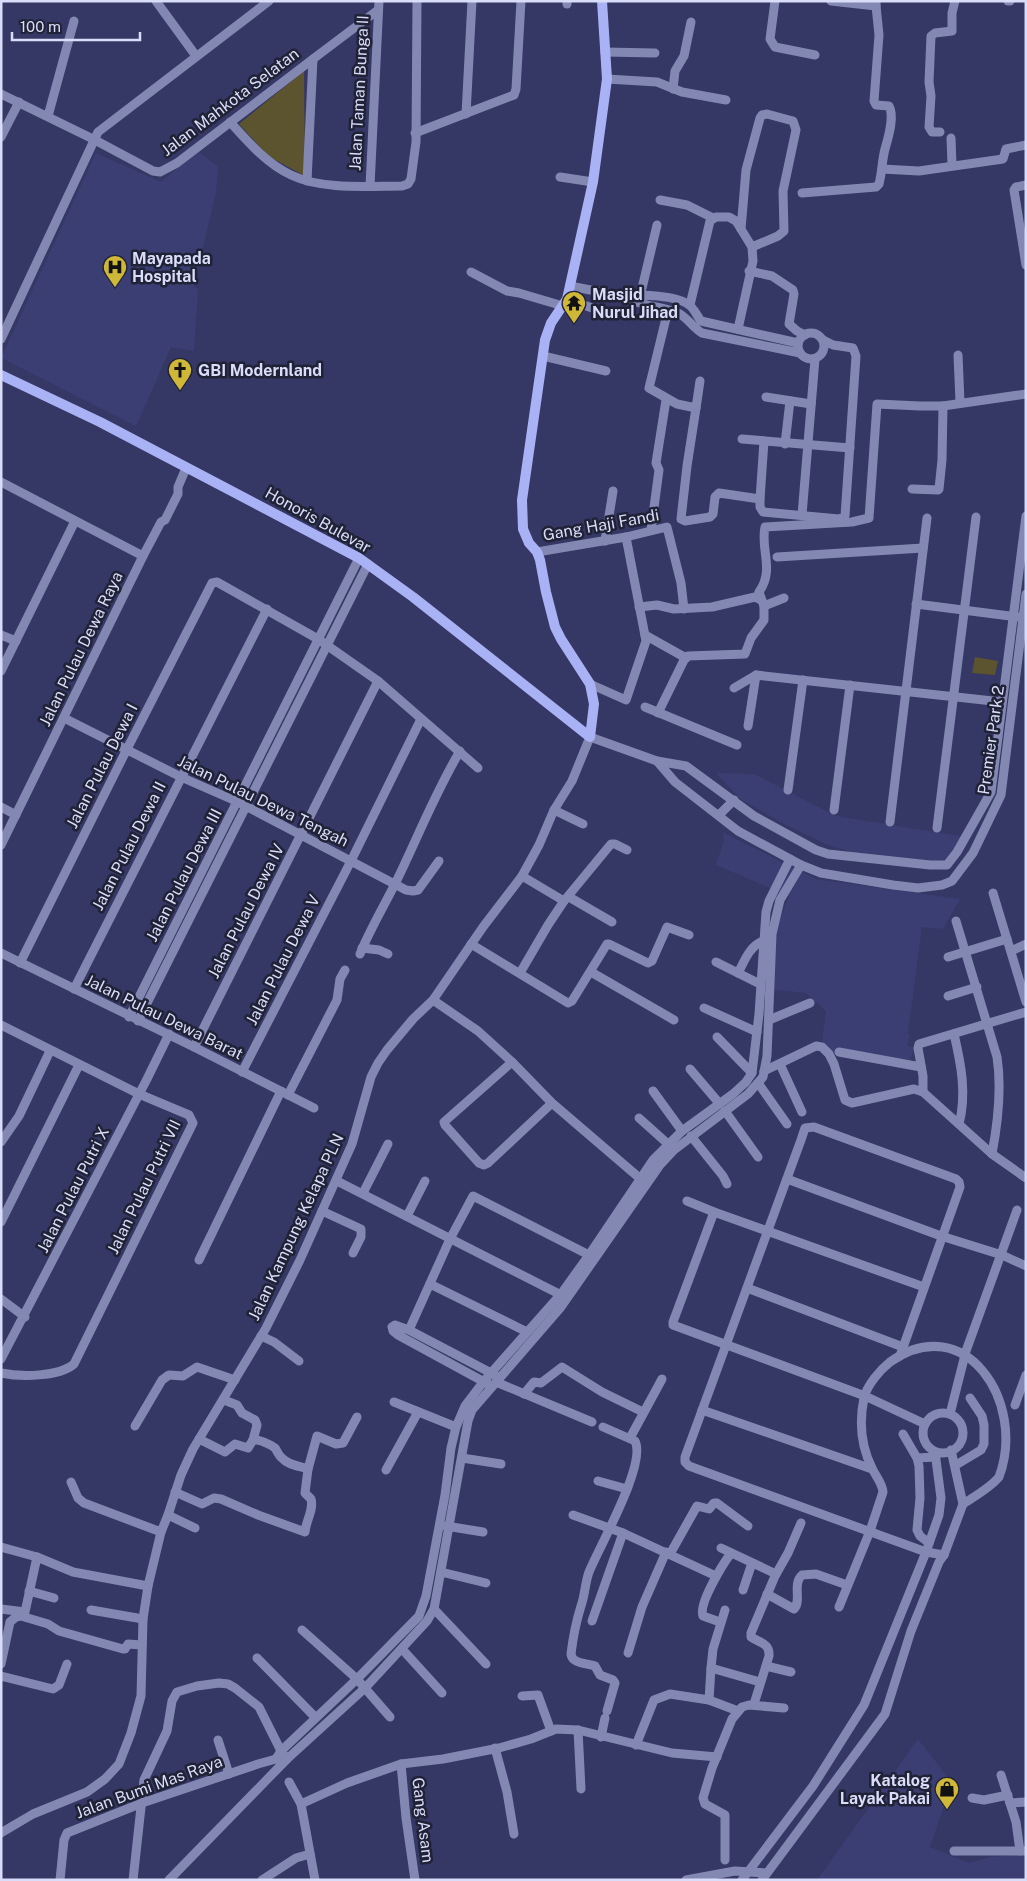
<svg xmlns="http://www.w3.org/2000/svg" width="1027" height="1881" viewBox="0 0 1027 1881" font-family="'Public Sans',sans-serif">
  <rect width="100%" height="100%" fill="#353764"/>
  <g fill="#3b3e72">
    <polygon points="198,151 218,167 216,192 194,286 198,290 194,351 171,347 136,426 1,358 96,153 161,182"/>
    <polygon points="716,773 754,774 836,816 966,837 940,867 872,859 826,844 786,825 739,798"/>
    <polygon points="722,832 816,879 960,899 943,929 922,927 908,1033 910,1036 907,1046 915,1048 910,1060 832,1051 822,1041 826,1011 806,993 773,990 773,958 778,924 789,896 716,865 724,840"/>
    <polygon points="918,1739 949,1779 949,1792 930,1847 969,1863 990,1857 1026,1854 1026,1880 817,1880"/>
  </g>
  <g fill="#5b542e">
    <polygon points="304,71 305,176 268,156 239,124"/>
    <polygon points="975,657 998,661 995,675 972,673"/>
  </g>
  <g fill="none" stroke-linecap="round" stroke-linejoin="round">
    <g stroke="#8388b3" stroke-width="9">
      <polyline points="156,1 196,56"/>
      <polyline points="775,1 770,39 775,47 815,55"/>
      <polyline points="831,1 876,6 876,1"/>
      <polyline points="1008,1 1010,1"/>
      <polyline points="567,4 567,1"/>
      <polyline points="605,52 655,53"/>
      <polyline points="607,79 657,82 682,92 726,100"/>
      <polyline points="673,89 675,71 684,56 691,22"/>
      <polyline points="1,94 93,139 153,171 160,172 177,163 313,59 378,10"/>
      <polyline points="466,114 472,1"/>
      <polyline points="48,116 74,21"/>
      <path d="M230,122C248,142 267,164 291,175C322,190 368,186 402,186L408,184L411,179L416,142L417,1"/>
      <polyline points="940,132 932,132 929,127 931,96 929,82 931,36 935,33 952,31 952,13 955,1"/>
      <polyline points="415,133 514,95 516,89 521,1"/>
      <polyline points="1,137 19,102"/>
      <polyline points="951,138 952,165"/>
      <polyline points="882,169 919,171 1003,159 1006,149 1026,145"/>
      <polyline points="560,177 593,182"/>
      <polyline points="307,181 313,59"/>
      <polyline points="1026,185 1016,187 1014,190 1026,265"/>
      <polyline points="370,186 379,1"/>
      <path d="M802,193L876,187L879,184C882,173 882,160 885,149C888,138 895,117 889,106L876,105L874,101L879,35L876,6"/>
      <polyline points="660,200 687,205 713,218"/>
      <polyline points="741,229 746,170 760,118 762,115 767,114 793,121 796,130 783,191 784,231 778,236 752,247"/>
      <polyline points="749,271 772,276 793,290 794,294 789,324 797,331 805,335"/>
      <polyline points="471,272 507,291 519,293 563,306"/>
      <polyline points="570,286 626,297"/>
      <polyline points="567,299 606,313"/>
      <polyline points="639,301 657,225"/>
      <polyline points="690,305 710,221 716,217 729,217 736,221 752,247 753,261 738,329"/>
      <polyline points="668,310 649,388 677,404 696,408 700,381"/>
      <circle cx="811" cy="346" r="13"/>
      <polyline points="1,339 98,132 269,1"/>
      <path d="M798,343L701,321C697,316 694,308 689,305C678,296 639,293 626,297C642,307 661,306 678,313C687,317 693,328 702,333L800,353"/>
      <polyline points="958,355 960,402"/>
      <polyline points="543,356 606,371"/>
      <polyline points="766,397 811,404"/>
      <polyline points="696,408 687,466 681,519 685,521 710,517 713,514 715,497 719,493 760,499"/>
      <polyline points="742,439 850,448"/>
      <polyline points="764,441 760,499 760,507 763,512 839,519 845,516 856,356 853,348 833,345 823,340"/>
      <polyline points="785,444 790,401"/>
      <polyline points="1,482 143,556"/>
      <polyline points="912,489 938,490 939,489 942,460 943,406"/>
      <polyline points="802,515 815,359"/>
      <polyline points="1026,516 991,792 957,852 947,865 930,865 828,854 816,850 754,816 686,766 657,761 675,782 738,831 801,865 821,873 893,885 918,888 942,885 952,881 973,853 1001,795 1026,594"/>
      <polyline points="651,530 659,470 656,463 666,400"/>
      <polyline points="605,541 613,491"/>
      <polyline points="537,552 626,537 667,527 681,583 684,609"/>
      <polyline points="777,557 923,548"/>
      <polyline points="916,604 1018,617"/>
      <polyline points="764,606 784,598"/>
      <polyline points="639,607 657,605 674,609 712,607 755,597 761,600"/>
      <polyline points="1,635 16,641"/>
      <polyline points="645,635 686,658"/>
      <polyline points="1,671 75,521"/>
      <polyline points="590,684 626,700 646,641 626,537"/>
      <polyline points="734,688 756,675 1002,702"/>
      <polyline points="645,707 737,745"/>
      <path d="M658,713L684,660L688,656L745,654L751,638L764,620V606L759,592C775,570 760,549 765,527L852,522L869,518L877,404L920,406H943L1026,394"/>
      <polyline points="64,718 181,777 238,802 406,890 413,891 418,890 439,861"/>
      <polyline points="748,726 756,675"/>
      <polyline points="788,790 803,680"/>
      <polyline points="1,807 16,815"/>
      <polyline points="554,810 583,824"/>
      <polyline points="834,810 850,685"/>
      <polyline points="719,815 734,800"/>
      <polyline points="890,822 927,518"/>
      <polyline points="937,828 976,517"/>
      <polyline points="1,845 143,556 161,522 165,520 178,494 178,487 186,468"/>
      <polyline points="522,876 564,901"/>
      <polyline points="993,893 1026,1002"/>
      <polyline points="569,897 612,922"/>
      <path d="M956,921L997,1057C1002,1089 998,1122 992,1154"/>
      <polyline points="471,944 568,1003 572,1001 607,944 609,944 648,963 652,961 667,927 689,935"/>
      <polyline points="362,948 379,950 388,954"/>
      <polyline points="1011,951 1026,944"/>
      <polyline points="1,953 194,1047 314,1108"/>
      <path d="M360,954C370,929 384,906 396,882C417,839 435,793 460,751"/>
      <polyline points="948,957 1007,939"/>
      <path d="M716,962L738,973C745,960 749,947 763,941"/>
      <polyline points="20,963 127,749 212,583 217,582 318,639 378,681 478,768"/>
      <polyline points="591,972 674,1020"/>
      <polyline points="520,973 548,925 564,901 611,844 615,844 627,850"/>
      <polyline points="738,973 760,984"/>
      <polyline points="74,989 267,609"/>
      <polyline points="948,996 977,987"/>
      <polyline points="433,1000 478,1031 512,1062 552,1103 643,1181"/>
      <polyline points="704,1008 757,1032"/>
      <polyline points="129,1017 359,558"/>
      <polyline points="769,1020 810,1003"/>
      <polyline points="138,1021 368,564"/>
      <path d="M1,1025L139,1094L189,1115L193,1123L74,1364C59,1377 21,1377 1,1373"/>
      <path d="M954,1034C961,1064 967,1094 959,1124"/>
      <polyline points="717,1037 752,1073"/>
      <polyline points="194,1047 378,681"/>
      <polyline points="839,1052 921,1067"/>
      <polyline points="512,1062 444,1122 445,1125 479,1163 484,1165 488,1163 552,1103"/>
      <polyline points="780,1064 802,1112"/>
      <polyline points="690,1069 719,1103"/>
      <polyline points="764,1071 816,1046 822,1047 829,1054 834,1064 845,1100 852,1103 914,1089 923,1092 992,1154 1026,1178"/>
      <polyline points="242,1072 351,861 421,719"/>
      <polyline points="758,1083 787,1124"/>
      <polyline points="653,1091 682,1131"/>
      <polyline points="923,1092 923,1076 918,1048 919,1044 1026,1012"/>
      <polyline points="288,1095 337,1000 340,979 345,970"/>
      <polyline points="725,1111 758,1157"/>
      <polyline points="639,1118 668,1144"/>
      <polyline points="691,1136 723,1176 727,1184"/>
      <polyline points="1,1142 19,1116 50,1051"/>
      <polyline points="787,1179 941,1236 1002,1255 1026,1266"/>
      <polyline points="337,1181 565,1297"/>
      <polyline points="363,1193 388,1144"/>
      <polyline points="687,1201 714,1212 924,1287"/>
      <polyline points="322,1211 361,1229 361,1237 353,1253"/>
      <polyline points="714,1212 673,1322 673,1325 865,1396 925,1424"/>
      <polyline points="407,1216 425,1181"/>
      <polyline points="1,1222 79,1065"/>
      <polyline points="199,1260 281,1091"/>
      <polyline points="430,1284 527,1332"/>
      <polyline points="747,1288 903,1347"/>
      <polyline points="1,1299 25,1317"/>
      <polyline points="409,1330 450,1239 473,1196 589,1255"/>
      <polyline points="261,1336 274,1342 299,1361"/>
      <polyline points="900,1356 960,1187 959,1182 956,1179 814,1127 805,1128 801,1140 685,1457 685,1462 689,1466 926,1552 944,1555"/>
      <polyline points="1,1359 147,1079 169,1034"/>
      <polyline points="496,1382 592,1422"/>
      <polyline points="488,1384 398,1335 393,1331 392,1327 395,1325 409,1330 495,1375"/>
      <polyline points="524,1394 534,1382 541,1383 562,1367 602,1392 643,1412"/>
      <polyline points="224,1400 237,1405 242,1413 255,1420 257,1425 253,1440"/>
      <polyline points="394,1402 456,1427"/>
      <polyline points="1015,1405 1026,1375"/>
      <polyline points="702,1410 872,1469"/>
      <circle cx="943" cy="1433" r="20"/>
      <polyline points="950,1414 966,1351 1017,1210"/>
      <polyline points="135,1426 162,1380 169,1375 183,1376 197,1367 235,1380"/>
      <path d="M603,1427L635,1441C647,1464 599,1547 589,1572C585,1583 585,1595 581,1606C576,1622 573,1637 571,1654C572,1664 587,1663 595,1666L600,1675L613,1680L615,1683L607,1711"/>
      <polyline points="903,1434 917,1458 919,1466 920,1498 917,1530 920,1536 929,1543"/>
      <polyline points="630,1438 662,1379"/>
      <polyline points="462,1458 501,1464"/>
      <polyline points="917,1458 936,1457"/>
      <polyline points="956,1465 981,1450 984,1444 984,1425 982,1416 970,1398"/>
      <polyline points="308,1469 317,1436 336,1444 343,1443 357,1417"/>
      <polyline points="386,1470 418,1412"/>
      <polyline points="598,1481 627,1489"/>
      <polyline points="71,1482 78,1498 84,1503 161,1532"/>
      <path d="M175,1492L202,1504L214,1498L221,1499L258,1515L305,1532C306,1520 314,1510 311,1499L305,1493L308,1469C299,1466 288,1465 282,1458C279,1456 277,1451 275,1448C270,1444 258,1439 253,1440L248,1448L235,1444L225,1452L199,1439"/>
      <polyline points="168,1515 195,1528"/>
      <polyline points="573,1515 623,1533 716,1576"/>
      <polyline points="446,1526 483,1532"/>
      <polyline points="1,1547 37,1557 73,1572 148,1586"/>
      <polyline points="721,1548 776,1574"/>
      <polyline points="670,1554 697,1506 709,1509 714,1503 717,1503 748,1526"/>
      <polyline points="441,1572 486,1583"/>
      <polyline points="743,1590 752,1563"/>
      <polyline points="29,1591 54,1598"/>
      <path d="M767,1594L794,1609C802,1601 792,1584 802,1575L816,1574L847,1585"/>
      <path d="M839,1607L870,1531L883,1492C882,1482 876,1477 872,1468C861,1446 859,1422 864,1398C867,1385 880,1370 890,1362C965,1309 1027,1402 999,1477C990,1488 975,1496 963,1504"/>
      <polyline points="1,1609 25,1612 37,1557"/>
      <polyline points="434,1609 486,1664"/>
      <polyline points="91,1610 143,1619"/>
      <polyline points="725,1610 713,1649 711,1668 760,1682"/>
      <polyline points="592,1621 623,1533"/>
      <path d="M720,1622L703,1616C698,1604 723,1564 731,1553"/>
      <polyline points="302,1630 357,1679 390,1717"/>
      <polyline points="402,1649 442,1693"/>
      <polyline points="628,1653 642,1607 666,1552"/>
      <polyline points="257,1658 315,1717"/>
      <polyline points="1,1664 10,1622 16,1617 21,1616 48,1624 59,1631 123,1649 125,1649 128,1644 142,1645"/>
      <polyline points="766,1666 791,1672"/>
      <polyline points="1,1676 53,1689 59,1685 67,1664"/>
      <polyline points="522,1696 538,1695 551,1731"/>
      <polyline points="709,1700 711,1668"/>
      <path d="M754,1704L769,1656C770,1643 760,1643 751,1637V1633L775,1576L788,1553L801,1523"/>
      <polyline points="578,1730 581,1789"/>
      <polyline points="601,1737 605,1718"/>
      <polyline points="218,1740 229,1774"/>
      <polyline points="636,1745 654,1700 670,1694 709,1700 738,1711"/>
      <polyline points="495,1748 507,1792 514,1834"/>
      <polyline points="276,1759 281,1751 357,1679 419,1616 426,1596 445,1495 451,1448 456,1427 465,1406 484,1381 561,1294 589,1255 653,1160 682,1131 733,1094 746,1082 752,1073 759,1014 766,912 769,901 790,859"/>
      <polyline points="401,1764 406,1818 415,1880"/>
      <polyline points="1001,1775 1016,1822 1020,1851"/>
      <polyline points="289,1782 301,1804 315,1880"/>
      <polyline points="972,1798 984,1800 1008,1795"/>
      <polyline points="1010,1803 1026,1802"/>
      <polyline points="301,1804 347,1783 401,1764 443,1759 499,1748 531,1739 556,1729 578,1730 672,1753 717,1757"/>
      <polyline points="1,1833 33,1814 87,1792 105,1779 119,1764 131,1733 141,1696 143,1619 148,1586 161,1532 168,1515 181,1475 193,1449 266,1328 300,1260 352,1144 371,1077 378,1063 387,1050 413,1019 433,1000 483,927 522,876 539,845 554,810 572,781 590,737 657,761"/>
      <polyline points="954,1851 1026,1851"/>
      <polyline points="725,1860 725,1815 705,1804 703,1798 712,1768 732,1719 742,1707 749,1705 784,1708"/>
      <polyline points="60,1880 64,1840 67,1833 142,1803 258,1764 276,1759 287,1759 365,1688 427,1621 434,1609 468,1421 472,1410 561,1307 660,1165 674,1150 748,1094 763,1077 767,1056 772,934 780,900 801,865"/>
      <polyline points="133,1880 144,1780 167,1731 172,1701 177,1692 197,1686 219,1683 228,1684 235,1688 259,1707 281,1751 287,1759 169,1880"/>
      <polyline points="262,1880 296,1858 310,1854"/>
      <polyline points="686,1880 735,1871 766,1873"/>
      <polyline points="742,1880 813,1786 864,1705 926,1552 939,1515 941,1498 935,1452"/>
      <polyline points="762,1880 885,1714 911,1631 939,1562 944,1555 963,1504 951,1450"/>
    </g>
    <polyline stroke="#aab2f6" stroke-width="10" points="1,375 100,422 359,558 413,597 590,737 594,704 590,684 561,639 555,627 546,592 540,560 537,552 529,543 523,529 522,500 545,340 551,323 567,299 593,182 607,79 602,1"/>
  </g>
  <defs>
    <g id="hospital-pin" transform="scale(1.25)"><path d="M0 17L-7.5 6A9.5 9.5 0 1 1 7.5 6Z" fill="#cfb837" stroke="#202236"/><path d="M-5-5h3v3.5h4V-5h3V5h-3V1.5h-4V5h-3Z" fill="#111"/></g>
    <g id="temple-pin" transform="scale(1.25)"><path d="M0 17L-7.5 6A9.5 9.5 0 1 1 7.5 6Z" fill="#cfb837" stroke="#202236"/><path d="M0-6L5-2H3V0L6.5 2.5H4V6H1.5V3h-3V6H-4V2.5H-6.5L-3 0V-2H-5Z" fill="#111"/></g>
    <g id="church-pin" transform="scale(1.25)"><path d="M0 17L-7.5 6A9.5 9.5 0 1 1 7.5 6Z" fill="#cfb837" stroke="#202236"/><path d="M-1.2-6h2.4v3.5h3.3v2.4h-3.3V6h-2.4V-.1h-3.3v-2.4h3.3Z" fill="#111"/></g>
    <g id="shop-pin" transform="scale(1.25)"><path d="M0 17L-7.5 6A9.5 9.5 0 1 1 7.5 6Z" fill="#cfb837" stroke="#202236"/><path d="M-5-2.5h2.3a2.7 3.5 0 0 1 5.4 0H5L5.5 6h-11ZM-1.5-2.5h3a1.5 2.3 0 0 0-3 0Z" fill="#111"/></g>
  </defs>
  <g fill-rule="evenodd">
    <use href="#hospital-pin" x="115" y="267"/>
    <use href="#temple-pin" x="574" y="303"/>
    <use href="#church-pin" x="180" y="370"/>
    <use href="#shop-pin" x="947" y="1789"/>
  </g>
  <g text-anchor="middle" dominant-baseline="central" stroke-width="5" stroke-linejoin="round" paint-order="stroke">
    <g font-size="16" fill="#d9ddf9" stroke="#202236">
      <text transform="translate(359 93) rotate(-87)">Jalan Taman Bunga II</text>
      <text transform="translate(230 102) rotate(-37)">Jalan Mahkota Selatan</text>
      <text transform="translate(318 520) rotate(29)">Honoris Bulevar</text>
      <text transform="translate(601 525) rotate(-10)">Gang Haji Fandi</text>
      <text transform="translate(81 649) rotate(-64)">Jalan Pulau Dewa Raya</text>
      <text transform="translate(991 740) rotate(-82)">Premier Park 2</text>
      <text transform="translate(102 766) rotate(-63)">Jalan Pulau Dewa I</text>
      <text transform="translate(263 801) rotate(26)">Jalan Pulau Dewa Tengah</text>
      <text transform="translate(129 846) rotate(-63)">Jalan Pulau Dewa II</text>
      <text transform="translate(184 875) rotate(-63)">Jalan Pulau Dewa III</text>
      <text transform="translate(246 911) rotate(-63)">Jalan Pulau Dewa IV</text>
      <text transform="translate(283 960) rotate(-63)">Jalan Pulau Dewa V</text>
      <text transform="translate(164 1017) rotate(26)">Jalan Pulau Dewa Barat</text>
      <text transform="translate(144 1187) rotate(-64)">Jalan Pulau Putri VII</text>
      <text transform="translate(73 1190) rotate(-63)">Jalan Pulau Putri X</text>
      <text transform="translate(296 1227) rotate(-65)">Jalan Kampung Kelapa PLN</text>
      <text transform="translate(149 1787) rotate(-20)">Jalan Bumi Mas Raya</text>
      <text transform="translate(423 1820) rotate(83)">Gang Asam</text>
    </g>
    <g font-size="16" font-weight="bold" fill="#d9ddf9" stroke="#202236" text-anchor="start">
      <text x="132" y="258">Mayapada<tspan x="132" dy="18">Hospital</tspan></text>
      <text x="592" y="294">Masjid<tspan x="592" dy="18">Nurul Jihad</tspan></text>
      <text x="198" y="370">GBI Modernland</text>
      <text x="930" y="1780" text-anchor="end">Katalog<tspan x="930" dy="18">Layak Pakai</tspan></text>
    </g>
  </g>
  <rect width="1027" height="1881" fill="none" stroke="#d9ddf9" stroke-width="5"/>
  <path d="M12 32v8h128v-8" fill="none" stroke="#d9ddf9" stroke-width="2.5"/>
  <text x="20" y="32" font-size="15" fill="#d9ddf9" stroke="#202236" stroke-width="4" paint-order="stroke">100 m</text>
</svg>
